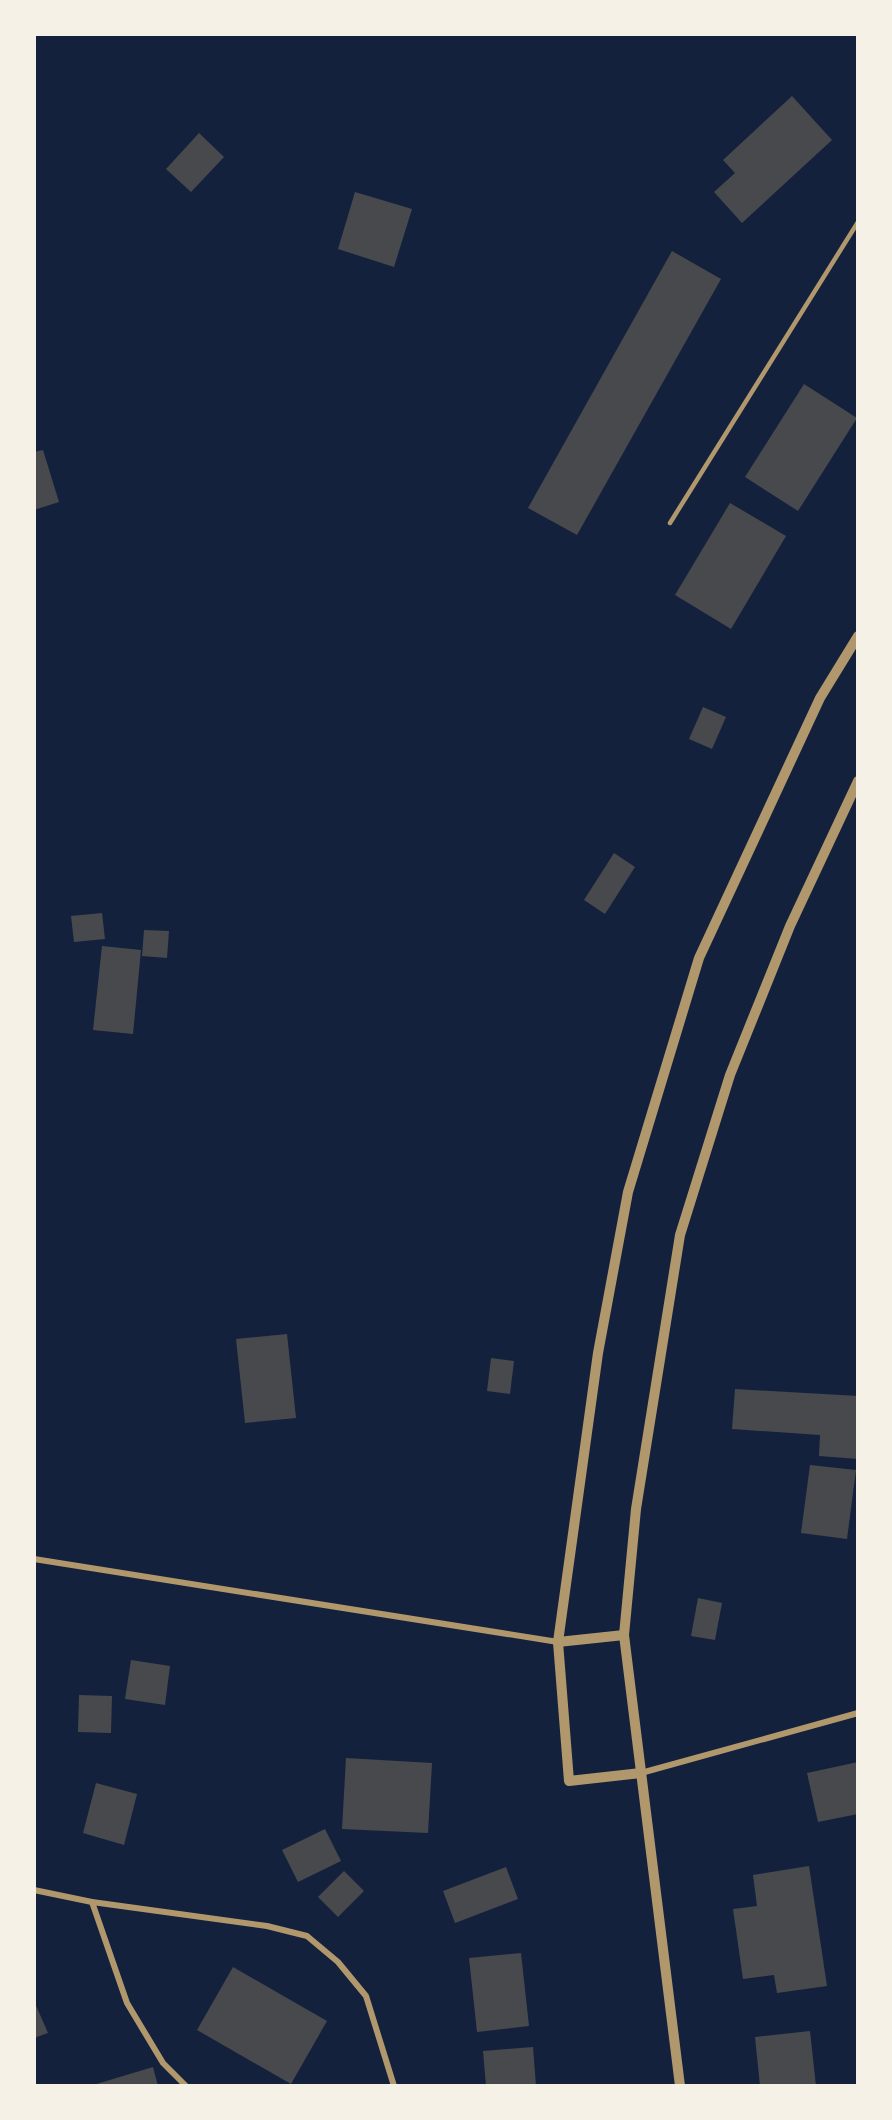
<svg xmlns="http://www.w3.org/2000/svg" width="892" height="2120" viewBox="0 0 892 2120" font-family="Manrope,sans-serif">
  <rect width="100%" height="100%" fill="#14213d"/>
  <g fill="#48494c">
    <polygon points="792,96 832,140 742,223 714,192 735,173 723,160"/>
    <polygon points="199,133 224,157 191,192 166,169"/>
    <polygon points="355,192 412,209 394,267 338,249"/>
    <polygon points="672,251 721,279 577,535 528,508"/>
    <polygon points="804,384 857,418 798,511 745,477"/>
    <polygon points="43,450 59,502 34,510 34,452"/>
    <polygon points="730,503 786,536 731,629 675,595"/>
    <polygon points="703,707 726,717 712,749 689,739"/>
    <polygon points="614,853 635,867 605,914 584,900"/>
    <polygon points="102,913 105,939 74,942 71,916"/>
    <polygon points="144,930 169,931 167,958 142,956"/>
    <polygon points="102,946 141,950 133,1034 93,1030"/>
    <polygon points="287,1334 296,1418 245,1423 236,1339"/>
    <polygon points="491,1358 514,1361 510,1394 487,1391"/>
    <polygon points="735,1389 858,1396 858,1459 819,1456 820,1435 732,1429"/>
    <polygon points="810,1465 856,1470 847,1539 801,1533"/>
    <polygon points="698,1598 722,1603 715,1640 691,1636"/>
    <polygon points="131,1660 170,1666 165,1705 125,1699"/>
    <polygon points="79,1695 112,1696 111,1733 78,1732"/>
    <polygon points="346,1758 432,1763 428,1833 342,1829"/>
    <polygon points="858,1762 858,1814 818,1822 807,1773"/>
    <polygon points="96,1783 137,1794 124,1845 83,1833"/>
    <polygon points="325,1829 341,1861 298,1882 282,1850"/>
    <polygon points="809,1866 827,1986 777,1993 774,1975 743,1979 733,1909 757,1906 753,1875"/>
    <polygon points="506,1867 518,1899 455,1923 443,1891"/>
    <polygon points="344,1871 364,1891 338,1917 318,1897"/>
    <polygon points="521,1953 529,2026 477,2032 469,1958"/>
    <polygon points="233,1967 327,2021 291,2084 197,2030"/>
    <polygon points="34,2001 48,2033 34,2038"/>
    <polygon points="810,2031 816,2086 760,2086 755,2037"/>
    <polygon points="533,2047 536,2086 486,2086 483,2051"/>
    <polygon points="153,2067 158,2086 93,2086 93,2085"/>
  </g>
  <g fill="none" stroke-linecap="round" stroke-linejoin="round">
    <polyline stroke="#b1986c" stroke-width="4.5" points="670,523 858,222"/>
    <g stroke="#b1986c" stroke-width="6">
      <polyline points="34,1559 558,1642"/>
      <polyline points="641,1773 858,1713"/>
      <polyline points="34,1890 92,1902 267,1926 307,1936 338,1962 366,1996 394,2086"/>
      <polyline points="92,1902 127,2003 163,2063 186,2086"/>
    </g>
    <g stroke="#b1986c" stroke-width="10">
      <polyline points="558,1642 624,1635"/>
      <polyline points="641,1773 569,1781 558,1642 598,1353 628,1192 699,958 820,698 858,636"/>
      <polyline points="680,2086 624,1635 636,1509 680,1235 730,1075 790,926 858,781"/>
    </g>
  </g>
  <rect width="892" height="2120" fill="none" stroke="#f6f1e7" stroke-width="72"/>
</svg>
